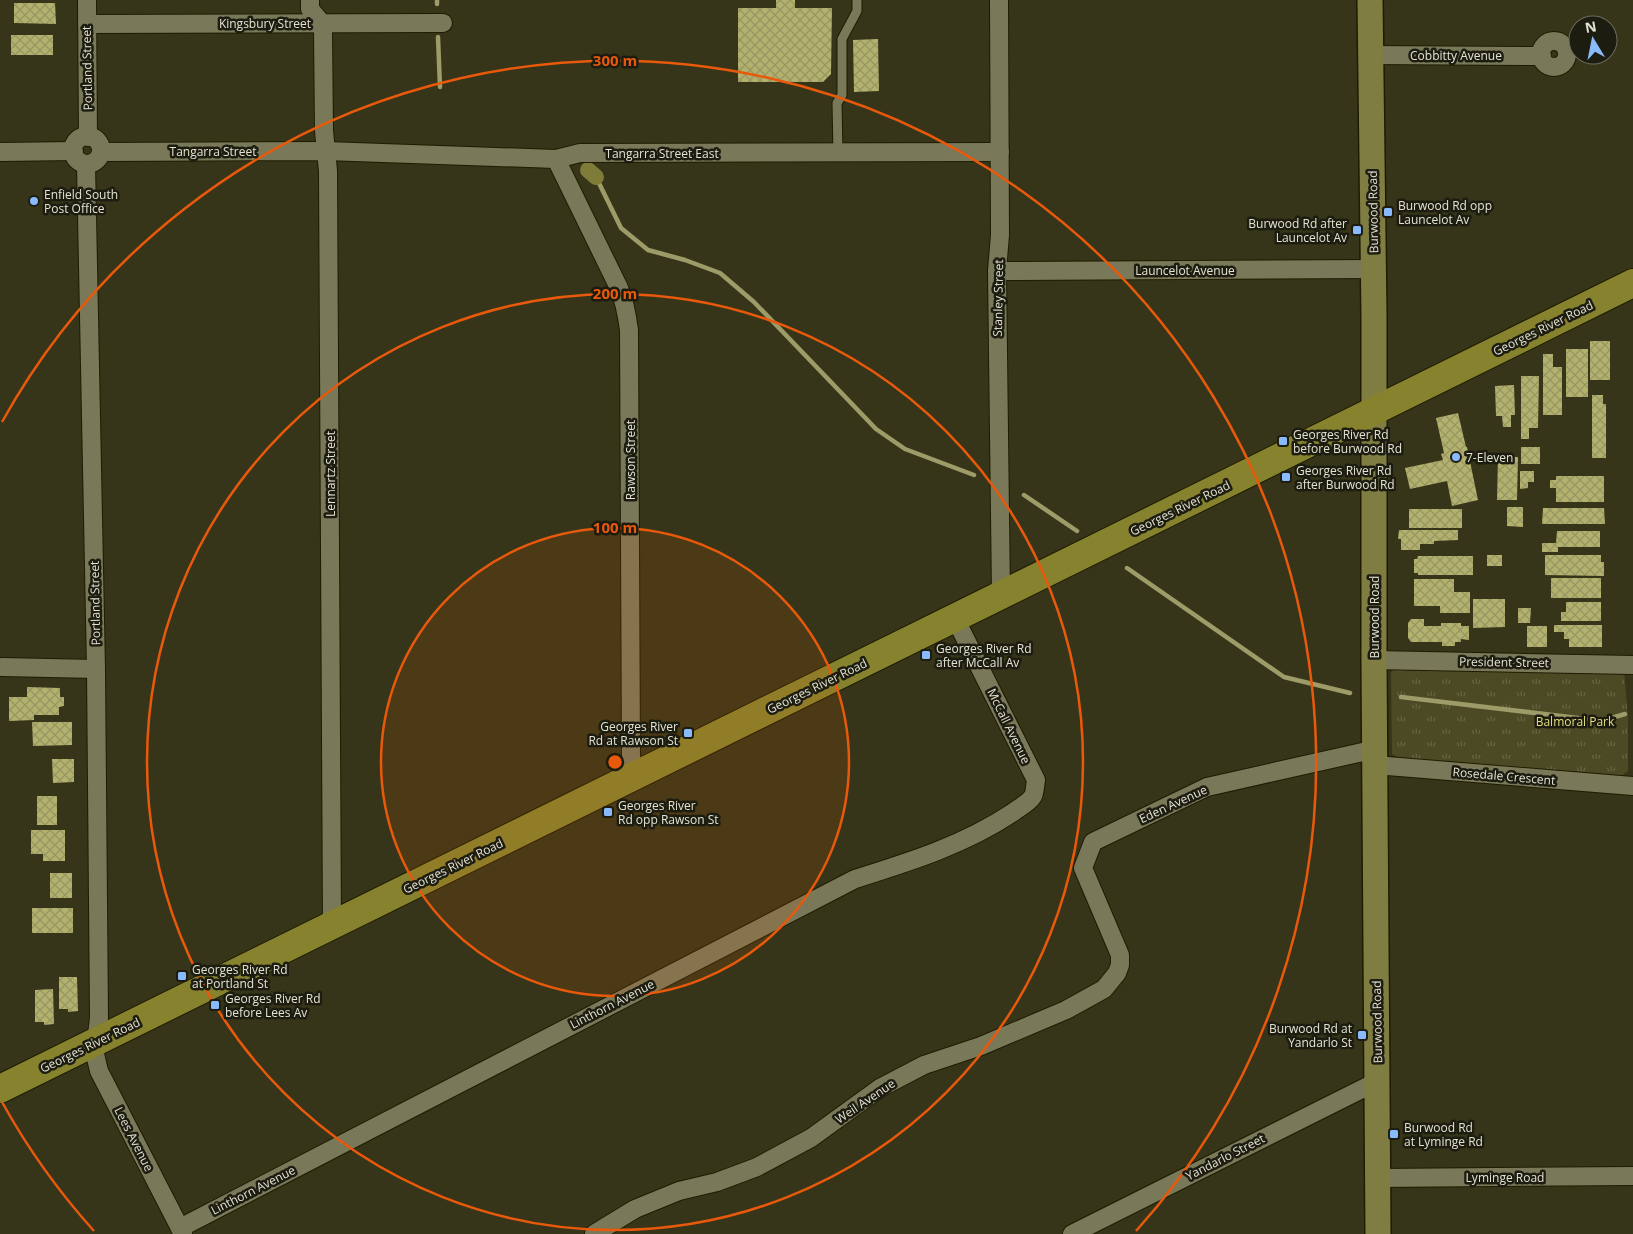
<svg xmlns="http://www.w3.org/2000/svg" width="1633" height="1234" viewBox="0 0 1633 1234" font-family="'Open Sans',sans-serif">
  <defs>
    <pattern id="park-tufts" width="24" height="20" patternUnits="userSpaceOnUse" patternTransform="scale(1.25)"><rect width="24" height="20" fill="#4c4a24"/><path d="M3 7l-1-3M5 7V3M7 7l1-3M15 17l-1-3M17 17v-4M19 17l1-3" fill="none" stroke="#666443"/></pattern>
    <pattern id="building-cross-hatch" width="8" height="8" patternUnits="userSpaceOnUse" patternTransform="scale(1.25)"><rect width="8" height="8" fill="#b3b16e"/><path d="M0 0l8 8M0 8l8-8" fill="none" stroke="#979662"/></pattern>
  </defs>
  <rect width="100%" height="100%" fill="#373519"/>
  <polygon fill="url(#park-tufts)" points="1393,669 1624,672 1628,717 1628,771 1620,777 1401,759 1392,754 1391,674"/>
  <g fill="none" stroke-linecap="round" stroke-linejoin="round">
    <g stroke="#9d9b68" stroke-width="4.5">
      <polyline points="437,0 437,4"/>
      <polyline points="438,37 440,87"/>
      <polyline points="596,177 621,228 648,250 685,260 720,273 754,302 876,429 905,449 974,475"/>
      <polyline points="1024,495 1077,531"/>
      <polyline points="1127,568 1284,677 1350,693"/>
      <polyline points="1401,697 1586,719 1608,719 1625,714"/>
    </g>
    <polyline stroke="#7f7c3a" stroke-width="16" points="588,170 596,177"/>
  </g>
  <g fill="url(#building-cross-hatch)">
    <polygon points="776,0 795,0 795,8 832,8 831,74 823,82 738,82 738,8 776,8"/>
    <polygon points="14,3 55,3 56,24 14,23"/>
    <rect x="11" y="35" width="42" height="20"/>
    <polygon points="878,39 879,91 854,92 853,40"/>
    <rect x="1590" y="341" width="20" height="39"/>
    <rect x="1566" y="349" width="22" height="48"/>
    <polygon points="1543,354 1553,354 1553,367 1562,367 1562,415 1543,415"/>
    <polygon points="1521,376 1539,376 1538,428 1529,428 1529,439 1521,439"/>
    <polygon points="1514,385 1515,415 1511,415 1511,427 1503,427 1502,416 1496,416 1495,386"/>
    <polygon points="1592,395 1603,395 1603,404 1606,404 1606,458 1592,458"/>
    <polygon points="1458,413 1466,447 1467,447 1478,500 1452,506 1447,481 1410,489 1405,468 1443,460 1441,454 1444,453 1436,418"/>
    <rect x="1521" y="447" width="19" height="17"/>
    <polygon points="1498,456 1518,457 1517,500 1497,500"/>
    <polygon points="1520,471 1534,471 1534,482 1528,482 1528,488 1520,489"/>
    <polygon points="1556,476 1604,476 1604,502 1556,502 1556,488 1550,488 1550,480 1556,480"/>
    <polygon points="1507,507 1523,507 1523,527 1507,526"/>
    <polygon points="1543,508 1604,508 1605,524 1542,524"/>
    <rect x="1409" y="509" width="53" height="19"/>
    <polygon points="1399,530 1458,530 1458,540 1434,541 1434,544 1420,544 1420,550 1401,550 1401,539 1398,539"/>
    <polygon points="1557,531 1600,531 1600,547 1558,547 1558,552 1542,552 1542,543 1556,543"/>
    <rect x="1487" y="555" width="15" height="11"/>
    <polygon points="1545,555 1601,555 1601,562 1604,562 1604,576 1545,575"/>
    <polygon points="1418,556 1473,556 1473,575 1418,575 1418,573 1414,573 1414,559 1417,559"/>
    <rect x="1551" y="578" width="50" height="20"/>
    <polygon points="1414,579 1454,579 1454,592 1470,592 1470,613 1440,613 1440,606 1414,606"/>
    <polygon points="1473,599 1505,599 1505,627 1473,628"/>
    <polygon points="1566,602 1601,602 1601,621 1561,621 1561,612 1566,612"/>
    <polygon points="1518,608 1531,608 1530,623 1518,623"/>
    <polygon points="1411,619 1424,619 1424,626 1441,626 1441,623 1461,623 1461,626 1469,626 1469,640 1461,639 1461,642 1455,642 1455,646 1442,646 1442,642 1411,642 1408,638 1408,623"/>
    <polygon points="1554,625 1602,625 1602,647 1569,647 1569,639 1564,639 1564,632 1554,632"/>
    <rect x="1527" y="626" width="20" height="21"/>
    <polygon points="27,687 60,688 60,697 64,697 64,706 59,707 59,715 34,715 34,720 9,721 9,697 27,697"/>
    <polygon points="32,722 72,722 72,745 33,746"/>
    <polygon points="52,759 74,759 74,782 53,783"/>
    <rect x="37" y="796" width="20" height="29"/>
    <polygon points="31,830 65,830 65,861 43,861 43,854 31,854"/>
    <rect x="50" y="873" width="22" height="25"/>
    <rect x="32" y="908" width="41" height="25"/>
    <polygon points="59,977 77,977 78,1011 68,1012 68,1009 59,1009"/>
    <polygon points="53,989 54,1024 44,1025 44,1022 35,1022 35,990"/>
  </g>
  <g fill="none" stroke-linecap="round" stroke-linejoin="round">
    <g stroke="#1e1c01" stroke-width="11">
      <polyline id="service" points="838,153 837,103 842,95 842,39 857,11 857,0"/>
    </g>
    <g stroke="#1e1c01" stroke-width="20">
      <g id="minor">
        <polyline points="87,0 88,137"/>
        <polyline points="310,0 310,9 321,22 323,32 324,131 328,171 332,926"/>
        <polyline points="999,0 1000,235 997,271 1001,595"/>
        <polyline points="87,24 443,23"/>
        <circle cx="1554" cy="54" r="13"/>
        <polyline points="1370,55 1542,56"/>
        <circle cx="87" cy="150" r="14"/>
        <polyline points="0,152 74,151"/>
        <polyline points="101,152 326,151 556,159 580,153 1000,152"/>
        <path d="M556,159L619,288C625,302 627,315 629,330L631,755L633,777"/>
        <polyline points="86,164 96,669 99,1017 95,1054 99,1071 183,1234"/>
        <polyline points="997,271 1373,269"/>
        <polyline points="1374,660 1633,665"/>
        <polyline points="2,667 96,669"/>
        <polyline points="1375,765 1633,786"/>
        <polyline points="1378,1178 1633,1176"/>
        <path d="M180,1228L855,879C909,862 964,845 1012,813C1018,808 1029,803 1033,796C1035,792 1035,785 1036,780L955,618"/>
        <polyline points="594,1234 635,1209 679,1191 717,1182 757,1167 811,1138 880,1088 924,1065 981,1046 1066,1010 1104,989 1117,973 1120,965 1120,955 1083,868 1093,842 1207,787 1376,749"/>
        <polyline points="1072,1234 1378,1081"/>
      </g>
    </g>
    <g stroke="#1e1c01" stroke-width="28">
      <polyline id="secondary" points="1370,0 1374,316 1374,660 1378,1234"/>
    </g>
    <g stroke="#1e1c01" stroke-width="30">
      <polyline id="primary" points="0,1089 1633,283"/>
    </g>
    <use href="#service" stroke="#797859" stroke-width="9"/>
    <use href="#minor" stroke="#797859" stroke-width="18"/>
    <use href="#secondary" stroke="#807d43" stroke-width="25"/>
    <use href="#primary" stroke="#86822d" stroke-width="28"/>
  </g>
  <circle cx="615" cy="762" r="234" fill="#e8590c" fill-opacity=".12"/>
  <g fill="none" stroke="#e8590c" stroke-width="2.5">
    <circle cx="615" cy="762" r="234"/>
    <circle cx="615" cy="762" r="468"/>
    <path d="M94 1231A701 701 0 0 1 2 1102M2 422A701 701 0 1 1 1136 1231"/>
  </g>
  <g fill="#89bafc" stroke="#1d1c10" stroke-width="2">
    <circle cx="34" cy="201" r="5"/>
    <rect x="1383" y="207" width="10" height="10" rx="2.5"/>
    <rect x="1352" y="225" width="10" height="10" rx="2.5"/>
    <rect x="1278" y="436" width="10" height="10" rx="2.5"/>
    <circle cx="1456" cy="457" r="5"/>
    <rect x="1281" y="472" width="10" height="10" rx="2.5"/>
    <rect x="921" y="650" width="10" height="10" rx="2.5"/>
    <rect x="683" y="728" width="10" height="10" rx="2.5"/>
    <rect x="603" y="807" width="10" height="10" rx="2.5"/>
    <rect x="177" y="971" width="10" height="10" rx="2.5"/>
    <rect x="210" y="1000" width="10" height="10" rx="2.5"/>
    <rect x="1357" y="1030" width="10" height="10" rx="2.5"/>
    <rect x="1389" y="1129" width="10" height="10" rx="2.5"/>
  </g>
  <g text-anchor="middle" dominant-baseline="central" stroke-width="5" stroke-linejoin="round" paint-order="stroke">
    <g font-size="12" fill="#e4e3d2" stroke="#1d1c10">
      <text x="265" y="23">Kingsbury Street</text>
      <text x="1456" y="55">Cobbitty Avenue</text>
      <text transform="translate(87 68) rotate(-91)">Portland Street</text>
      <text x="213" y="151">Tangarra Street</text>
      <text x="662" y="153">Tangarra Street East</text>
      <text transform="translate(1373 212) rotate(-91)">Burwood Road</text>
      <text x="1185" y="270">Launcelot Avenue</text>
      <text transform="translate(998 298) rotate(-89)">Stanley Street</text>
      <text transform="translate(1543 328) rotate(-26)">Georges River Road</text>
      <text transform="translate(630 460) rotate(-90)">Rawson Street</text>
      <text transform="translate(330 474) rotate(-90)">Lennartz Street</text>
      <text transform="translate(1180 508) rotate(-26)">Georges River Road</text>
      <text transform="translate(95 603) rotate(-91)">Portland Street</text>
      <text transform="translate(1374 617) rotate(-90)">Burwood Road</text>
      <text transform="translate(1504 662) rotate(1)">President Street</text>
      <text transform="translate(817 686) rotate(-26)">Georges River Road</text>
      <text transform="translate(1009 726) rotate(64)">McCall Avenue</text>
      <text transform="translate(1504 776) rotate(5)">Rosedale Crescent</text>
      <text transform="translate(1173 804) rotate(-25)">Eden Avenue</text>
      <text transform="translate(453 866) rotate(-26)">Georges River Road</text>
      <text transform="translate(612 1004) rotate(-27)">Linthorn Avenue</text>
      <text transform="translate(1377 1022) rotate(-91)">Burwood Road</text>
      <text transform="translate(90 1045) rotate(-26)">Georges River Road</text>
      <text transform="translate(865 1101) rotate(-34)">Weil Avenue</text>
      <text transform="translate(134 1139) rotate(63)">Lees Avenue</text>
      <text transform="translate(1225 1157) rotate(-27)">Yandarlo Street</text>
      <text x="1505" y="1177">Lyminge Road</text>
      <text transform="translate(253 1190) rotate(-27)">Linthorn Avenue</text>
    </g>
    <g font-size="12" fill="#e4e3d2" stroke="#1d1c10" text-anchor="start">
      <text x="44" y="194">Enfield South<tspan x="44" dy="14">Post Office</tspan></text>
      <text x="1398" y="205">Burwood Rd opp<tspan x="1398" dy="14">Launcelot Av</tspan></text>
      <text x="1347" y="223" text-anchor="end">Burwood Rd after<tspan x="1347" dy="14">Launcelot Av</tspan></text>
      <text x="1293" y="434">Georges River Rd<tspan x="1293" dy="14">before Burwood Rd</tspan></text>
      <text x="1466" y="457">7-Eleven</text>
      <text x="1296" y="470">Georges River Rd<tspan x="1296" dy="14">after Burwood Rd</tspan></text>
      <text x="936" y="648">Georges River Rd<tspan x="936" dy="14">after McCall Av</tspan></text>
      <text x="678" y="726" text-anchor="end">Georges River<tspan x="678" dy="14">Rd at Rawson St</tspan></text>
      <text x="618" y="805">Georges River<tspan x="618" dy="14">Rd opp Rawson St</tspan></text>
      <text x="192" y="969">Georges River Rd<tspan x="192" dy="14">at Portland St</tspan></text>
      <text x="225" y="998">Georges River Rd<tspan x="225" dy="14">before Lees Av</tspan></text>
      <text x="1352" y="1028" text-anchor="end">Burwood Rd at<tspan x="1352" dy="14">Yandarlo St</tspan></text>
      <text x="1404" y="1127">Burwood Rd<tspan x="1404" dy="14">at Lyminge Rd</tspan></text>
    </g>
    <g font-size="12" fill="#e3df80" stroke="#1d1c10">
      <text x="1575" y="721">Balmoral Park</text>
    </g>
  </g>
  <circle cx="615" cy="762" r="8" fill="#e8590c" stroke="#1d1c10" stroke-width="2.5"/>
  <g font-size="15" text-anchor="middle" font-weight="bold" fill="#e8590c" stroke="#1d1c10" stroke-width="5" stroke-linejoin="round" paint-order="stroke">
    <text x="615" y="66">300 m</text>
    <text x="615" y="299">200 m</text>
    <text x="615" y="533">100 m</text>
  </g>
  <g transform="translate(1593 40) rotate(350)"><circle r="24" fill="#1d1c10" stroke="#6d6c5e"/>
  <path d="M0-4L9 19L0 12L-9 19Z" fill="#89bafc"/>
  <text y="-8" font-size="14" font-weight="bold" text-anchor="middle" fill="#e4e3d2">N</text>
  </g>
</svg>
